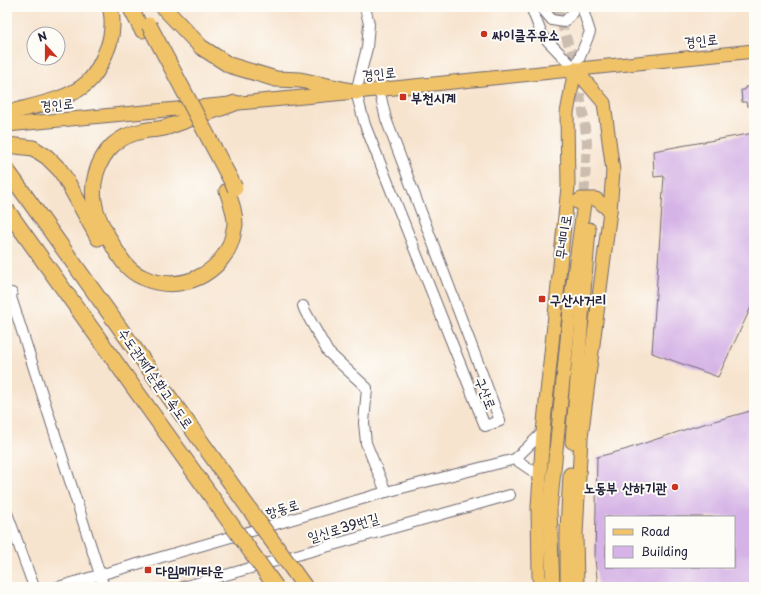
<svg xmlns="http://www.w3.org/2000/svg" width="761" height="594" viewBox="0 0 761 594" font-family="'Playpen Sans','Poor Story',sans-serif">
  <rect width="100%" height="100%" fill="#fdfcf7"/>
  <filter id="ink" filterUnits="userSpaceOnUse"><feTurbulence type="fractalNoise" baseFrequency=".025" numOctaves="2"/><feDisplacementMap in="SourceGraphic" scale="8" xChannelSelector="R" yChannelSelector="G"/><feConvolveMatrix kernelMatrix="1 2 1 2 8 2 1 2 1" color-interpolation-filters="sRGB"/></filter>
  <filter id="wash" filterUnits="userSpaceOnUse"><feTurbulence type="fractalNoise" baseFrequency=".012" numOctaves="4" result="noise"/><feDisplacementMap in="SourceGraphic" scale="16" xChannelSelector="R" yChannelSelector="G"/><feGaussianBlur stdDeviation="0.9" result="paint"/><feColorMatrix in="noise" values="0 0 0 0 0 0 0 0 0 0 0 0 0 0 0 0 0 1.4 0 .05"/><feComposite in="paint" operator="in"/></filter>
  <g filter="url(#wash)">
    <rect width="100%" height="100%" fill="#f7e4cf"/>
    <g id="blocks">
      <g fill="#d5b3e6" fill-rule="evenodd">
        <polygon points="754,86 754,105 747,106 746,102 742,102 741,90 745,90 745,87"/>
        <polygon points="754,133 754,301 718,377 652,353 664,176 654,177 653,151"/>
        <path d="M754,410V587H598L595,559L597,457L624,450L693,427ZM606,517H734V567H606Z"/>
      </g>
    </g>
  </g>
  <g filter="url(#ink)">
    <use href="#blocks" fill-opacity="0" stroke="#6d666f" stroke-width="1"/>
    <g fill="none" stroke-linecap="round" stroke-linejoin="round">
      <polyline stroke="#ccbdb1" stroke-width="10" stroke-dasharray="10 5" stroke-linecap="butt" points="556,7 574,61 583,112 587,142 584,203"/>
      <g stroke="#6d666f" stroke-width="12">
        <g id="minor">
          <polyline points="365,7 369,24 367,48 356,92 365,125 485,426 500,421 386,119 379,89"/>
          <polyline points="531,7 542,35 575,69 590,32 582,7"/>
          <polyline points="541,7 552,20 564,22 573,13 573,7"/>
          <polyline points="12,293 11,297 104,587"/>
          <polyline points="303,306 305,311 328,352 367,388 364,423 366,443 386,492"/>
          <polyline points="515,459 540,476"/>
          <polyline points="7,513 34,587"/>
          <polyline points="58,587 386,492 515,459 543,432"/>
          <polyline points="183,587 510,495"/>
        </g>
      </g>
      <g stroke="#6d666f" stroke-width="15">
        <g id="major">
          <polyline points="575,69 604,103 613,171 610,211 581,438 576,534 577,587"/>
          <polyline points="7,125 356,92 754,51"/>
          <polyline points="577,202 581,199 596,199 610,211"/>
          <polyline points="572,442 589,229"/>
          <polyline points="541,587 539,576 538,507 543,432 568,187 567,113 575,69"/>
          <polyline points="553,587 550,510 572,290 584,203"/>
          <polyline points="567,587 567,530 570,474"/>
        </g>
      </g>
      <g stroke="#6d666f" stroke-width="17">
        <g id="highway">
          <polyline points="130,7 142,30"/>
          <polyline points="163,7 201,47 229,65 276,79 300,80 356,92"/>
          <path d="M7,113C32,106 67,101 87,83C95,76 102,62 106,52C112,39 114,21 110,7"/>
          <polyline points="7,145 33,148 47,157 60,170 67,181 98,238"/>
          <path d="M227,191C231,202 235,212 235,224C235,227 233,232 233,235C224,275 178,295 142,277C126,270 119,256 111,242C105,230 97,219 95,206C90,185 97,160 113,145C121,138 132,133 143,131C150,129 157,130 164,128C171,126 179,123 187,120C203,114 219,109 235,103"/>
        </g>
      </g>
      <use href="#minor" stroke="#fff" stroke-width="10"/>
      <use href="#major" stroke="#f1c369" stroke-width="13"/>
      <use href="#highway" stroke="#f1c369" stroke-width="15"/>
      <g stroke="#6d666f" stroke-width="17" stroke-linecap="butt">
        <g id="highway-bridge">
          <polyline points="149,25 235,188"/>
          <polyline points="7,170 305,587"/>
          <polyline points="7,210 276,587"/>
        </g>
      </g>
      <use href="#highway-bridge" stroke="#f1c369" stroke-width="15"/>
    </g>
  </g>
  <g fill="#c8321e" stroke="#fdfcf7" stroke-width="1.5">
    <circle cx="484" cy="34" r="4"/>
    <rect x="399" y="93" width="8" height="8" rx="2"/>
    <rect x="538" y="295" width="8" height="8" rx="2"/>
    <circle cx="675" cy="487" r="4"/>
    <rect x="144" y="566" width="8" height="8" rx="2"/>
  </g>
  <g text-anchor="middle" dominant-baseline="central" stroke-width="4" stroke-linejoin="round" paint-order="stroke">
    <g font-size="14" font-weight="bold" fill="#22223b" stroke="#fdfcf7" text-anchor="start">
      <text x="492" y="34">싸이클주유소</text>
      <text x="411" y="97">부천시계</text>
      <text x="550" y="299">구산사거리</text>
      <text x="667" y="487" text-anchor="end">노동부 산하기관</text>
      <text x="156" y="570">다임메가타운</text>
    </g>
    <g font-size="14" fill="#22223b" stroke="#fdfcf7">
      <text transform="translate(701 40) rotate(-6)">경인로</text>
      <text transform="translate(379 73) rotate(-6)">경인로</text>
      <text transform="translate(57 104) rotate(-5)">경인로</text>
      <text transform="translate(563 237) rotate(-82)">무네미로</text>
      <text transform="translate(156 378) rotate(55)">수도권제1순환고속도로</text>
      <text transform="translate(486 393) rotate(68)">구산로</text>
      <text transform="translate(282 508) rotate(-16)">항동로</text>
      <text transform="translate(343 527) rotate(-16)">일신로39번길</text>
    </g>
  </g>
  <rect width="761" height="594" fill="none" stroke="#fdfcf7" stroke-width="24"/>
  <rect x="605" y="516" width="130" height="52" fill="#fdfcf7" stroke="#a5a5ac"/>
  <rect x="613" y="529" width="20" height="6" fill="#f1c369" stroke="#a5a5ac"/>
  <text x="641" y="536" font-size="12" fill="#22223b">Road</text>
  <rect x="613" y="546" width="20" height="12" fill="#d5b3e6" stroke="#a5a5ac"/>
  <text x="641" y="556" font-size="12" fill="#22223b">Building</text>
  <g transform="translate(46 46) rotate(339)"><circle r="19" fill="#fdfcf7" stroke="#a5a5ac"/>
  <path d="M0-3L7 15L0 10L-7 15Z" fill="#c8321e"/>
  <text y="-6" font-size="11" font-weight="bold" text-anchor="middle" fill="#22223b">N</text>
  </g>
</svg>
